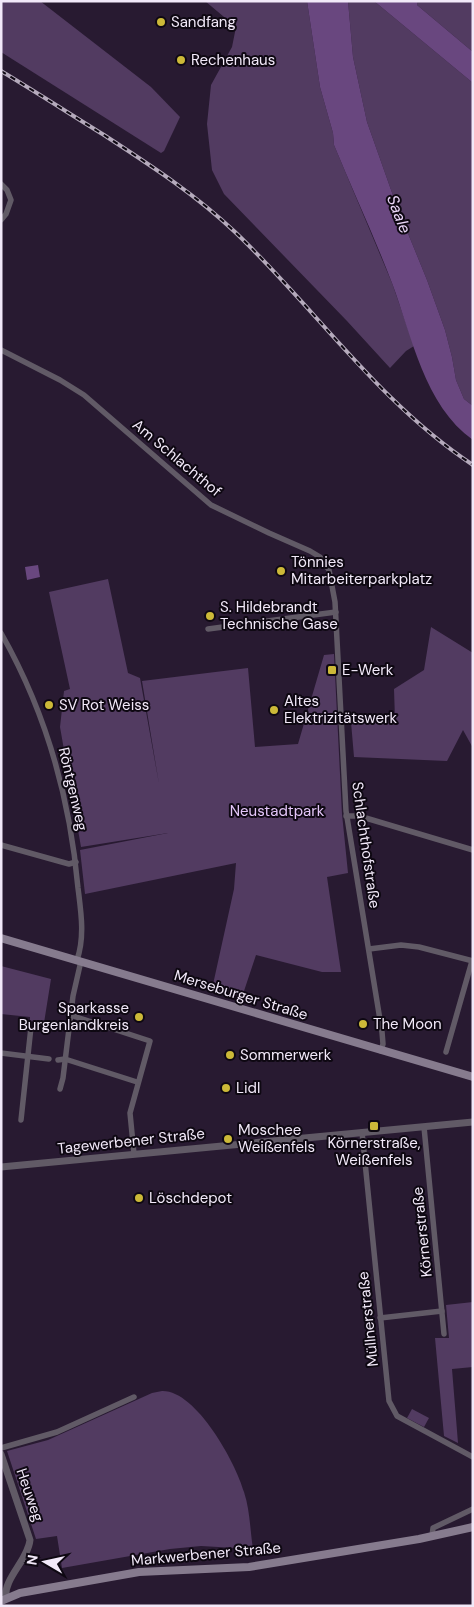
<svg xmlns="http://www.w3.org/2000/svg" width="474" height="1607" viewBox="0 0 474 1607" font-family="'DM Sans',sans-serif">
  <rect width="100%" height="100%" fill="#281a31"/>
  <g fill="#523b61">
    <polygon points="1,1 40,1 151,87 180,117 164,151 161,153 1,52"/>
    <polygon points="205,1 307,1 320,87 333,133 334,145 392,283 414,346 406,351 390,368 347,321 224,194 212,170 207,124 211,85 232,47 236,27"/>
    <polygon points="348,1 374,1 473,83 473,406 464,399 456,380 452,357 445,330 427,280 396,204 367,122 353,57"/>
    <polygon points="418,1 473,1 473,52 417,5"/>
    <polygon points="108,579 128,673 140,678 159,784 142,681 248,668 255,747 298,744 324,655 334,654 342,814 348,873 327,877 341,972 322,972 256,955 242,997 212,989 234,889 236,863 85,894 80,850 168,833 81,847 60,727 64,691 70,689 49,592"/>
    <polygon points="431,627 473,653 473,748 463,730 447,761 354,757 351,722 395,720 394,689 424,670"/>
    <polygon points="1,966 51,979 44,1023 41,1027 30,1025 30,1017 1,1014"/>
    <polygon points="473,1302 473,1367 452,1369 458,1443 444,1436 435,1338 449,1338 446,1305"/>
    <path d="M162,1391C196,1390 236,1463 244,1492C250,1510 250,1530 253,1549L201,1546L170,1549L62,1568L57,1536L36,1539L7,1451L48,1440L152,1393Z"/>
    <polygon points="412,1409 429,1418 424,1427 407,1418"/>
  </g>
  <g fill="#69477f">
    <path d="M307,1H348L353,57L367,122L396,204L427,280L445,330L452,357L456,380L464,399L473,406V440C424,405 412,336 392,283C374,236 353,191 334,145L333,133L320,87Z"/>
    <polygon points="374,1 418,1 417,5 473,52 473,83"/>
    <polygon points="38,565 40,577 27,580 25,567"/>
  </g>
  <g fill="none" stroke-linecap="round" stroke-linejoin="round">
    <g stroke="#615a66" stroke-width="5.5">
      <polyline points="1,184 7,190 11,200 6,214 1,220"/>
      <polyline points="1,350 60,380 84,395 211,505 269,533 310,551 320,557 329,570 335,602 346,811 382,1032 383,1044 381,1051"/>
      <polyline points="208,629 336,612"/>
      <path d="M1,633C46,712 70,798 78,888C81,912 85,937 77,960"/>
      <polyline points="346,816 359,816 473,850"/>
      <polyline points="1,845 69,864 76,862"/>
      <polyline points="369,949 401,945 419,947 473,961"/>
      <polyline points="70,1015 150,1041 130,1113 134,1154"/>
      <polyline points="446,1052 472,961"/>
      <polyline points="1,1053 49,1059"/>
      <polyline points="58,1060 65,1059 137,1082"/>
      <polyline points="60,1089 63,1078 73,996 81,961"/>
      <polyline points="21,1120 31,1027"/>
      <polyline points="424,1127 444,1334"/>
      <polyline points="362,1132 389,1401 397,1416 473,1457"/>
      <polyline points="380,1318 442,1311"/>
      <polyline points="1,1448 57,1432 134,1397"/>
      <polyline points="432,1536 433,1528 473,1509"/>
    </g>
    <g stroke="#615a66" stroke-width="7">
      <polyline points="1,1167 473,1122"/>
      <path d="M1,1454L30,1540C28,1560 3,1579 6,1598"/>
    </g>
    <g stroke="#867b8e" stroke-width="8">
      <polyline points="1,938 473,1077"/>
      <polyline points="1,1601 20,1593 139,1572 249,1567 419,1539 473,1527"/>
    </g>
    <g stroke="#b5aabc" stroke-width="4">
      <path id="rail" d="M1,71C36,92 70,114 104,135C150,165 195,194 235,232C315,308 379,403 473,465"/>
    </g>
    <use href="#rail" stroke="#0e0812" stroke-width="2" stroke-dasharray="5.5" stroke-linecap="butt"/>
  </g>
  <g fill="#ccb938" stroke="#0e0812" stroke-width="2">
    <circle cx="161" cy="22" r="5"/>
    <circle cx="181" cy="60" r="5"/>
    <circle cx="281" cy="571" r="5"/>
    <circle cx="210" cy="616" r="5"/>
    <rect x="327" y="665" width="10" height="10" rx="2.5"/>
    <circle cx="49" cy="705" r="5"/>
    <circle cx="274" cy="710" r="5"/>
    <circle cx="139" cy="1017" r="5"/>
    <circle cx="363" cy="1024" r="5"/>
    <circle cx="230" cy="1055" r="5"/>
    <circle cx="226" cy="1088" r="5"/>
    <rect x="369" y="1121" width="10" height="10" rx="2.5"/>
    <circle cx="228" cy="1139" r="5"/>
    <circle cx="139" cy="1198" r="5"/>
  </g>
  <g text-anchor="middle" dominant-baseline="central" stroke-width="4" stroke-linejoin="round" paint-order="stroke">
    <g font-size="15" fill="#f2e9f9" stroke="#0e0812" text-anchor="start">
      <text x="171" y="22">Sandfang</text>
      <text x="191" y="60">Rechenhaus</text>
      <text x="291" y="562">Tönnies<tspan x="291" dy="17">Mitarbeiterparkplatz</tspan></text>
      <text x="220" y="607">S. Hildebrandt<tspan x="220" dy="17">Technische Gase</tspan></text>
      <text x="342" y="670">E-Werk</text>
      <text x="284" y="701">Altes<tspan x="284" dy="17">Elektrizitätswerk</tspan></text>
      <text x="59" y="705">SV Rot Weiss</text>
      <text x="129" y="1008" text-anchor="end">Sparkasse<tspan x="129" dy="17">Burgenlandkreis</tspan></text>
      <text x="373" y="1024">The Moon</text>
      <text x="240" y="1055">Sommerwerk</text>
      <text x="236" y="1088">Lidl</text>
      <text x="238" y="1130">Moschee<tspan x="238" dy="17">Weißenfels</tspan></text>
      <text x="374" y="1143" text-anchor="middle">Körnerstraße,<tspan x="374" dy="17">Weißenfels</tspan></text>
      <text x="149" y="1198">Löschdepot</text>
    </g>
    <g font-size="15" fill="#f2e9f9" stroke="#0e0812">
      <text transform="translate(177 458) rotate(40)">Am Schlachthof</text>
      <text transform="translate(73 789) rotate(77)">Röntgenweg</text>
      <text transform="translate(366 845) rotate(82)">Schlachthofstraße</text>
      <text transform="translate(241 995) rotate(17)">Merseburger Straße</text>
      <text transform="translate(131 1141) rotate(-6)">Tagewerbener Straße</text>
      <text transform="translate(422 1232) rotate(-96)">Körnerstraße</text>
      <text transform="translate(368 1319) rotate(-96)">Müllnerstraße</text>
      <text transform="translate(30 1495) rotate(71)">Heuweg</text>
      <text transform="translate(206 1554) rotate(-5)">Markwerbener Straße</text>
    </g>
    <g font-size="15" fill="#e4c6f9" stroke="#0e0812">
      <text x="277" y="811">Neustadtpark</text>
    </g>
    <g font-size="16" font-style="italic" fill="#ead6f8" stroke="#0e0812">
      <text transform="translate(399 214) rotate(69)">Saale</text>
    </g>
  </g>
  <rect width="474" height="1607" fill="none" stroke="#f2e9f9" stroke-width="5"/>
  <g transform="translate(45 1562) rotate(279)" stroke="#0e0812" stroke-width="4" paint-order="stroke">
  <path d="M0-4L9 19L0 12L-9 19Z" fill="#f2e9f9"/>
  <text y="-8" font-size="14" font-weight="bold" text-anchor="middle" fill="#f2e9f9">N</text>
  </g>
</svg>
